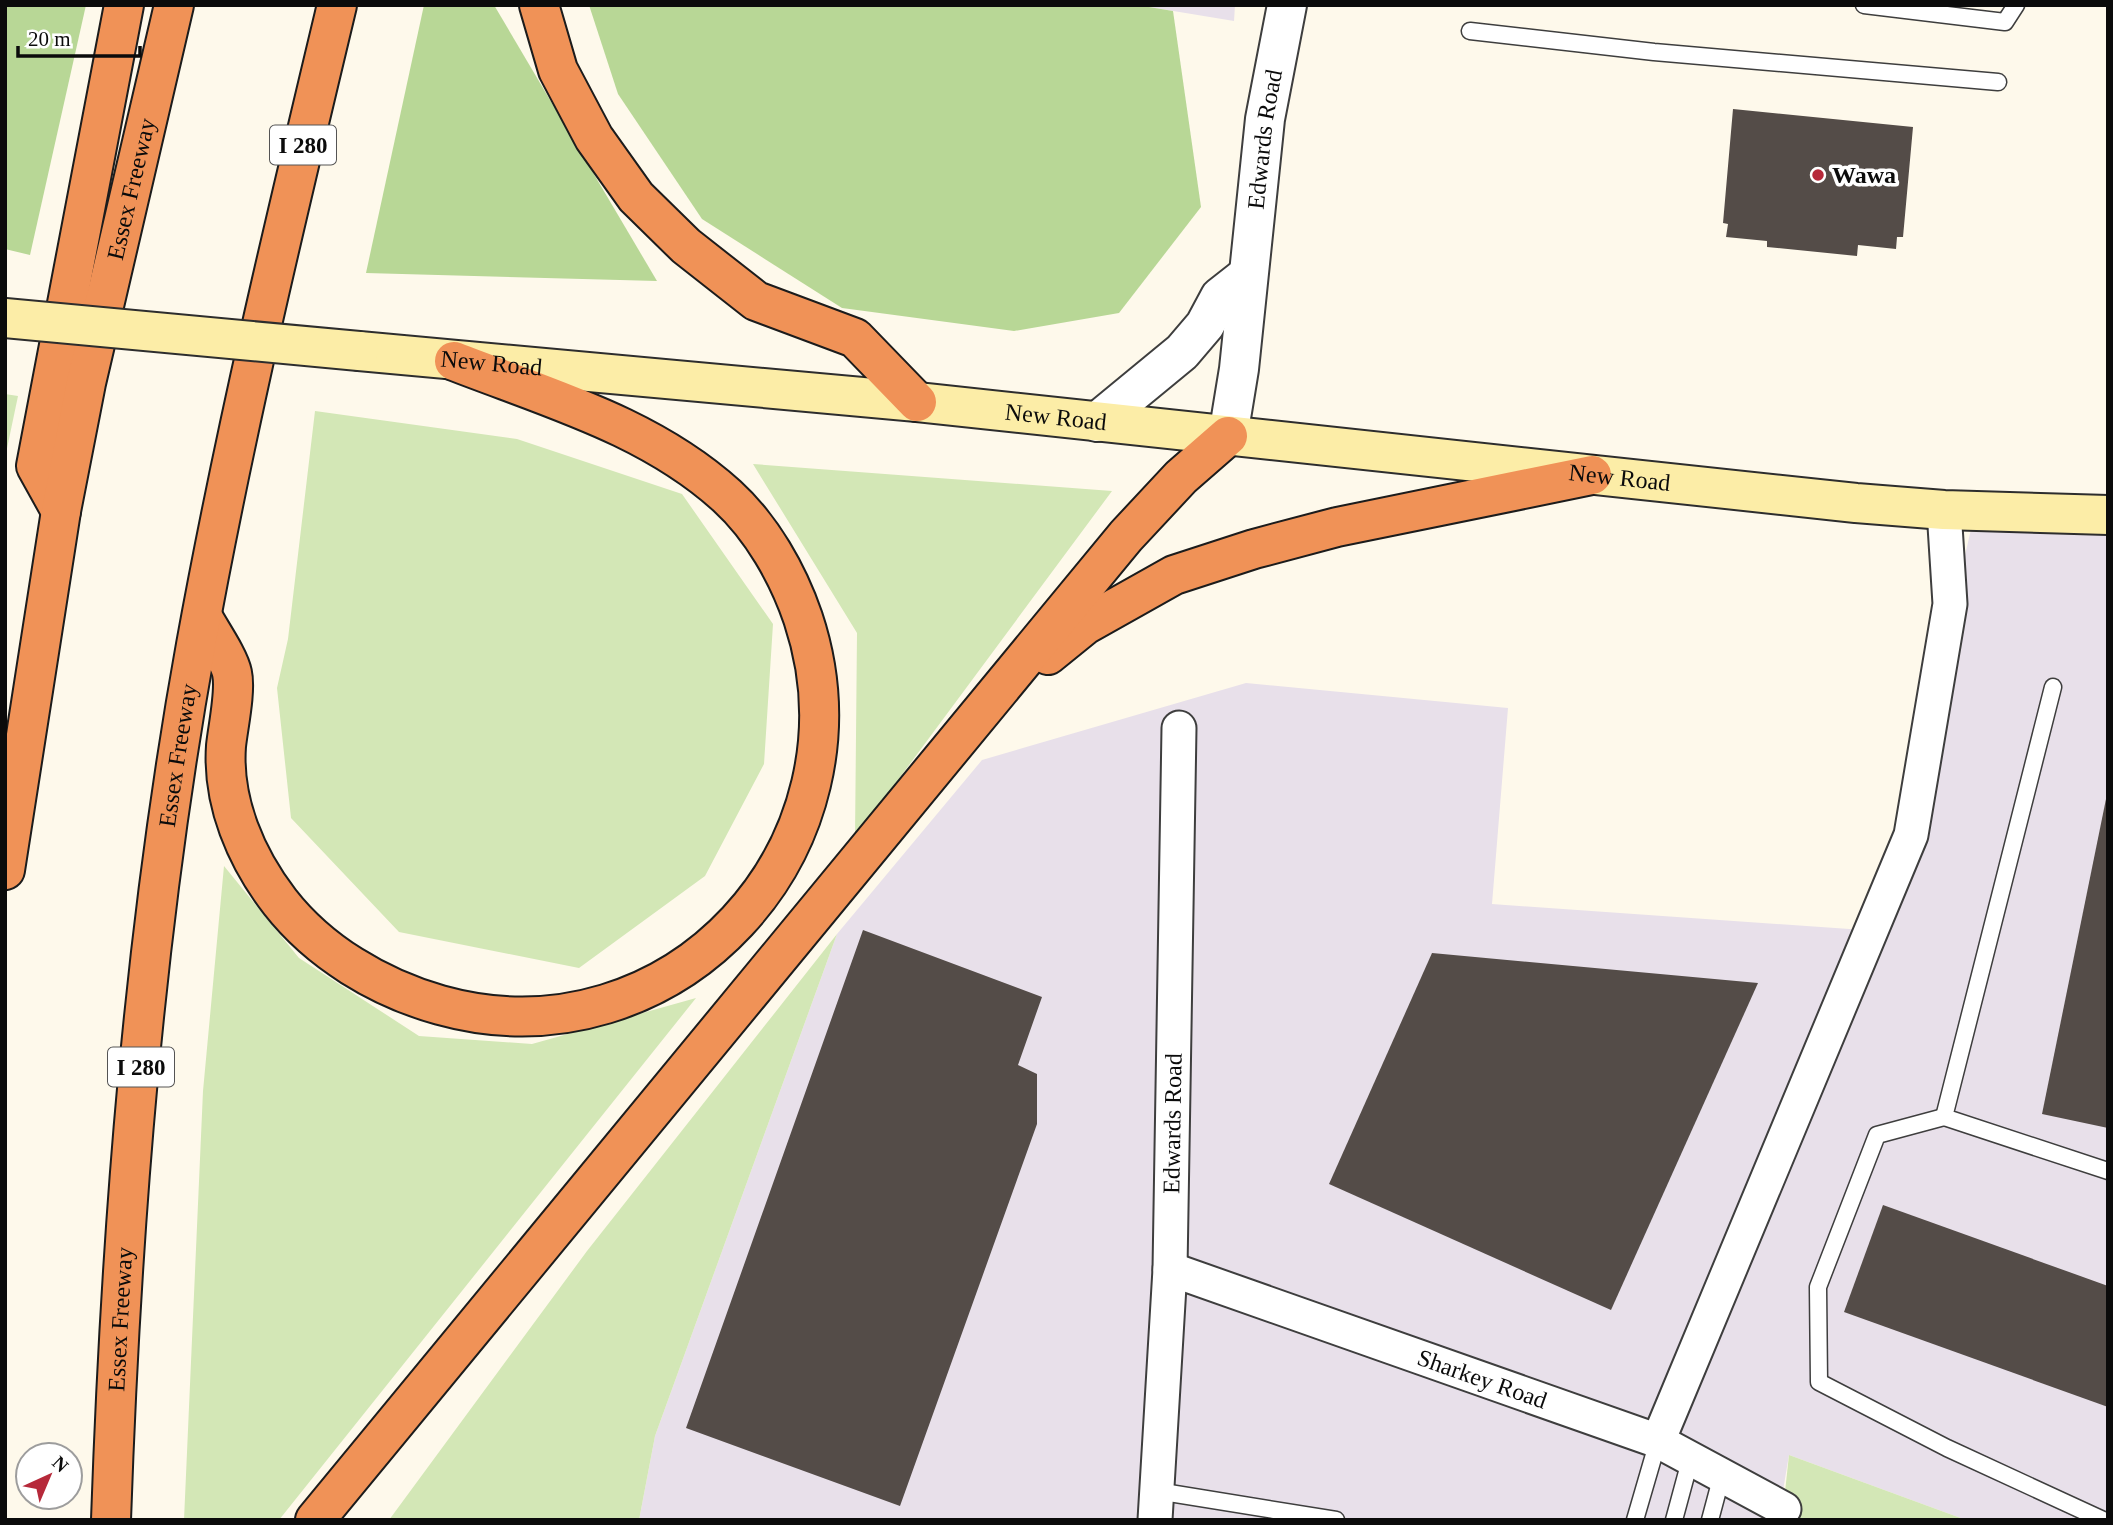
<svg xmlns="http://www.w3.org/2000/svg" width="2113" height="1525" viewBox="0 0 2113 1525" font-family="'Times New Roman',serif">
  <rect width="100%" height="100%" fill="#fef9eb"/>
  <g fill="#e8e0ea">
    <polygon points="1137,5 1235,5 1234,21"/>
    <polygon points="1975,512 2108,516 2108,1520 1966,1520 1789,1455 1778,1520 639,1520 655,1436 837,934 982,760 1246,683 1508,708 1492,904 1878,931"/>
  </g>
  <g fill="#d3e7b6">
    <polygon points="5,394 18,396 5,458"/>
    <polygon points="315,411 517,439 682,494 773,624 764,764 705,876 579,968 399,932 291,818 277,688 288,639"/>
    <polygon points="753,464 1112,491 855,838 857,633"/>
    <polygon points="224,866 299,958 419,1036 532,1044 696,998 279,1520 184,1520 203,1091"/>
    <polygon points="837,934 655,1436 639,1520 389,1520 587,1251"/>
    <polygon points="1789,1455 1966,1520 1782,1520"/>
  </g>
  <g fill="#b8d796">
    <polygon points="5,5 86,5 30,255 5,249"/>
    <polygon points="424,5 494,5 657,281 366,273"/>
    <polygon points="589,5 1137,5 1173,11 1201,207 1119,313 1014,331 842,308 702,219 618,94"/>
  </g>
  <g fill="#544c48">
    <polygon points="1733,109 1913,127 1903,237 1897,237 1896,249 1858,245 1857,256 1767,247 1767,241 1726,237 1728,224 1723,223"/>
    <polygon points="2107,794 2108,795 2108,1128 2042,1114"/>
    <polygon points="863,930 1042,997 1018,1065 1037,1074 1037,1124 900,1506 686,1428"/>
    <polygon points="1432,953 1758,983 1611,1310 1329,1184"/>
    <polygon points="1883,1205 2108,1286 2108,1407 1844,1312"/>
  </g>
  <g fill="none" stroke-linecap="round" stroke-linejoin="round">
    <g stroke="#3e3e3e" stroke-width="19">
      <g id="service">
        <polyline points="1864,5 2005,22 2016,5"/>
        <polyline points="1470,31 1654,52 1998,82"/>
        <polyline points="2053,687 1944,1117 2108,1171"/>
        <polyline points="1944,1117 1877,1135 1818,1287 1819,1382 1947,1448 2103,1520"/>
        <polyline points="1157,1491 1336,1520"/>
        <polyline points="1635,1520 1658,1441"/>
        <polyline points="1674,1520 1691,1457"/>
        <polyline points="1710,1520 1722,1475"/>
      </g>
    </g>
    <g stroke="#3e3e3e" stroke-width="37">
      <g id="minor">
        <path id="s1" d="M1170,1269L1658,1441L1784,1509"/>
        <polyline points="1658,1441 1911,835 1950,604 1944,510"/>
        <path id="s2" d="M1155,1520L1170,1269L1179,728"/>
      </g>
    </g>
    <g stroke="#3e3e3e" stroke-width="42">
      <g id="tertiary">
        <polyline points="1097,422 1182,352 1205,325 1220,297 1248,275"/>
        <path id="s3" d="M1228,436L1239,369L1265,119L1287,5"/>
      </g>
    </g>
    <g stroke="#2d2d2d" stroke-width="42">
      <g id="secondary">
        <path id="s4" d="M359,351L917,402L1856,503L1944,510L2108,515"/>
      </g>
    </g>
    <g stroke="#1c1c1c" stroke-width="42">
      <g id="motorway">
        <polyline points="539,5 558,70 594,138 636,197 686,246 756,301 855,338 917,402"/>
        <polyline points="61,511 36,466 124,5"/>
        <path d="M202,616C210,631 229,658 232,673C236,691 228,727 226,746C222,802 246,858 280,902C319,952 379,988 440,1005C673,1070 879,846 803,618C788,574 762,528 727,496C650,426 549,398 454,361"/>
        <polyline points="1048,655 1085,625 1174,575 1254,549 1337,527 1592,475"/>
        <path id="s5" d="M5,870L61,511L86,383L174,5"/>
        <path id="s6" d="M111,1520C121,1229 144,932 196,645C235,430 286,218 337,5"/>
        <polyline points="315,1520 1126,536 1181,477 1228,436"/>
      </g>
    </g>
    <use href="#service" stroke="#fff" stroke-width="16"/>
    <use href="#minor" stroke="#fff" stroke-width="33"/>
    <use href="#tertiary" stroke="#fff" stroke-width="38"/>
    <use href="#secondary" stroke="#fceda7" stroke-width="38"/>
    <use href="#motorway" stroke="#f09257" stroke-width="38"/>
    <g stroke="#2d2d2d" stroke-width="42" stroke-linecap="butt">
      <polyline id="secondary-bridge" points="5,318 359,351"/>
    </g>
    <use href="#secondary-bridge" stroke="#fceda7" stroke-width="38"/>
  </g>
  <circle fill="#b6293a" stroke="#fff" stroke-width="2.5" cx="1818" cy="175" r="7"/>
  <g text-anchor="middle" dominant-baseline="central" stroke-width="7" stroke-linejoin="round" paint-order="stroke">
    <g fill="#fff" stroke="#545454" stroke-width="2">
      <rect x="270" y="125.5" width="66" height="39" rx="5"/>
      <rect x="108" y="1047.5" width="66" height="39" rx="5"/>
    </g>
    <g font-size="23" font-weight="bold" fill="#0b0b0b">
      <text x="303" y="145">I 280</text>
      <text x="141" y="1067">I 280</text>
    </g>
    <g font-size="24" fill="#0b0b0b" stroke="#fff">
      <text stroke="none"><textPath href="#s3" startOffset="299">Edwards Road</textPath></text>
      <text stroke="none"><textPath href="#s5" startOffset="693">Essex Freeway</textPath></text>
      <text stroke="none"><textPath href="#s4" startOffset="133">New Road</textPath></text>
      <text stroke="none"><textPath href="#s4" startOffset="700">New Road</textPath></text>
      <text stroke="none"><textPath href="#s4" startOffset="1267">New Road</textPath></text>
      <text stroke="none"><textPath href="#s6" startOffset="768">Essex Freeway</textPath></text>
      <text stroke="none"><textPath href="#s2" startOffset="397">Edwards Road</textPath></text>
      <text stroke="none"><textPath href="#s6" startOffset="201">Essex Freeway</textPath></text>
      <text stroke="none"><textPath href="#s1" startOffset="331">Sharkey Road</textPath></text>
    </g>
    <g font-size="24" font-weight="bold" fill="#0b0b0b" stroke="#fff" text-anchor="start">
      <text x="1832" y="175">Wawa</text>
    </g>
  </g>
  <rect width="2113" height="1525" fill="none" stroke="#0b0b0b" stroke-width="14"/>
  <g transform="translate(49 1476) rotate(44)"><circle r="33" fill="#ffffff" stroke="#9d9d9d" stroke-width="2"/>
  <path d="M0-5L12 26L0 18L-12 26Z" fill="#b6293a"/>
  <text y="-10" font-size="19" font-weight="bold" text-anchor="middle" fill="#0b0b0b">N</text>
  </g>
  <path d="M18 46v10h122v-10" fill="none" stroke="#0b0b0b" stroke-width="3.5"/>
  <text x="28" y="46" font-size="21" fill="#0b0b0b" stroke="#ffffff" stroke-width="5" paint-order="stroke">20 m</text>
</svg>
